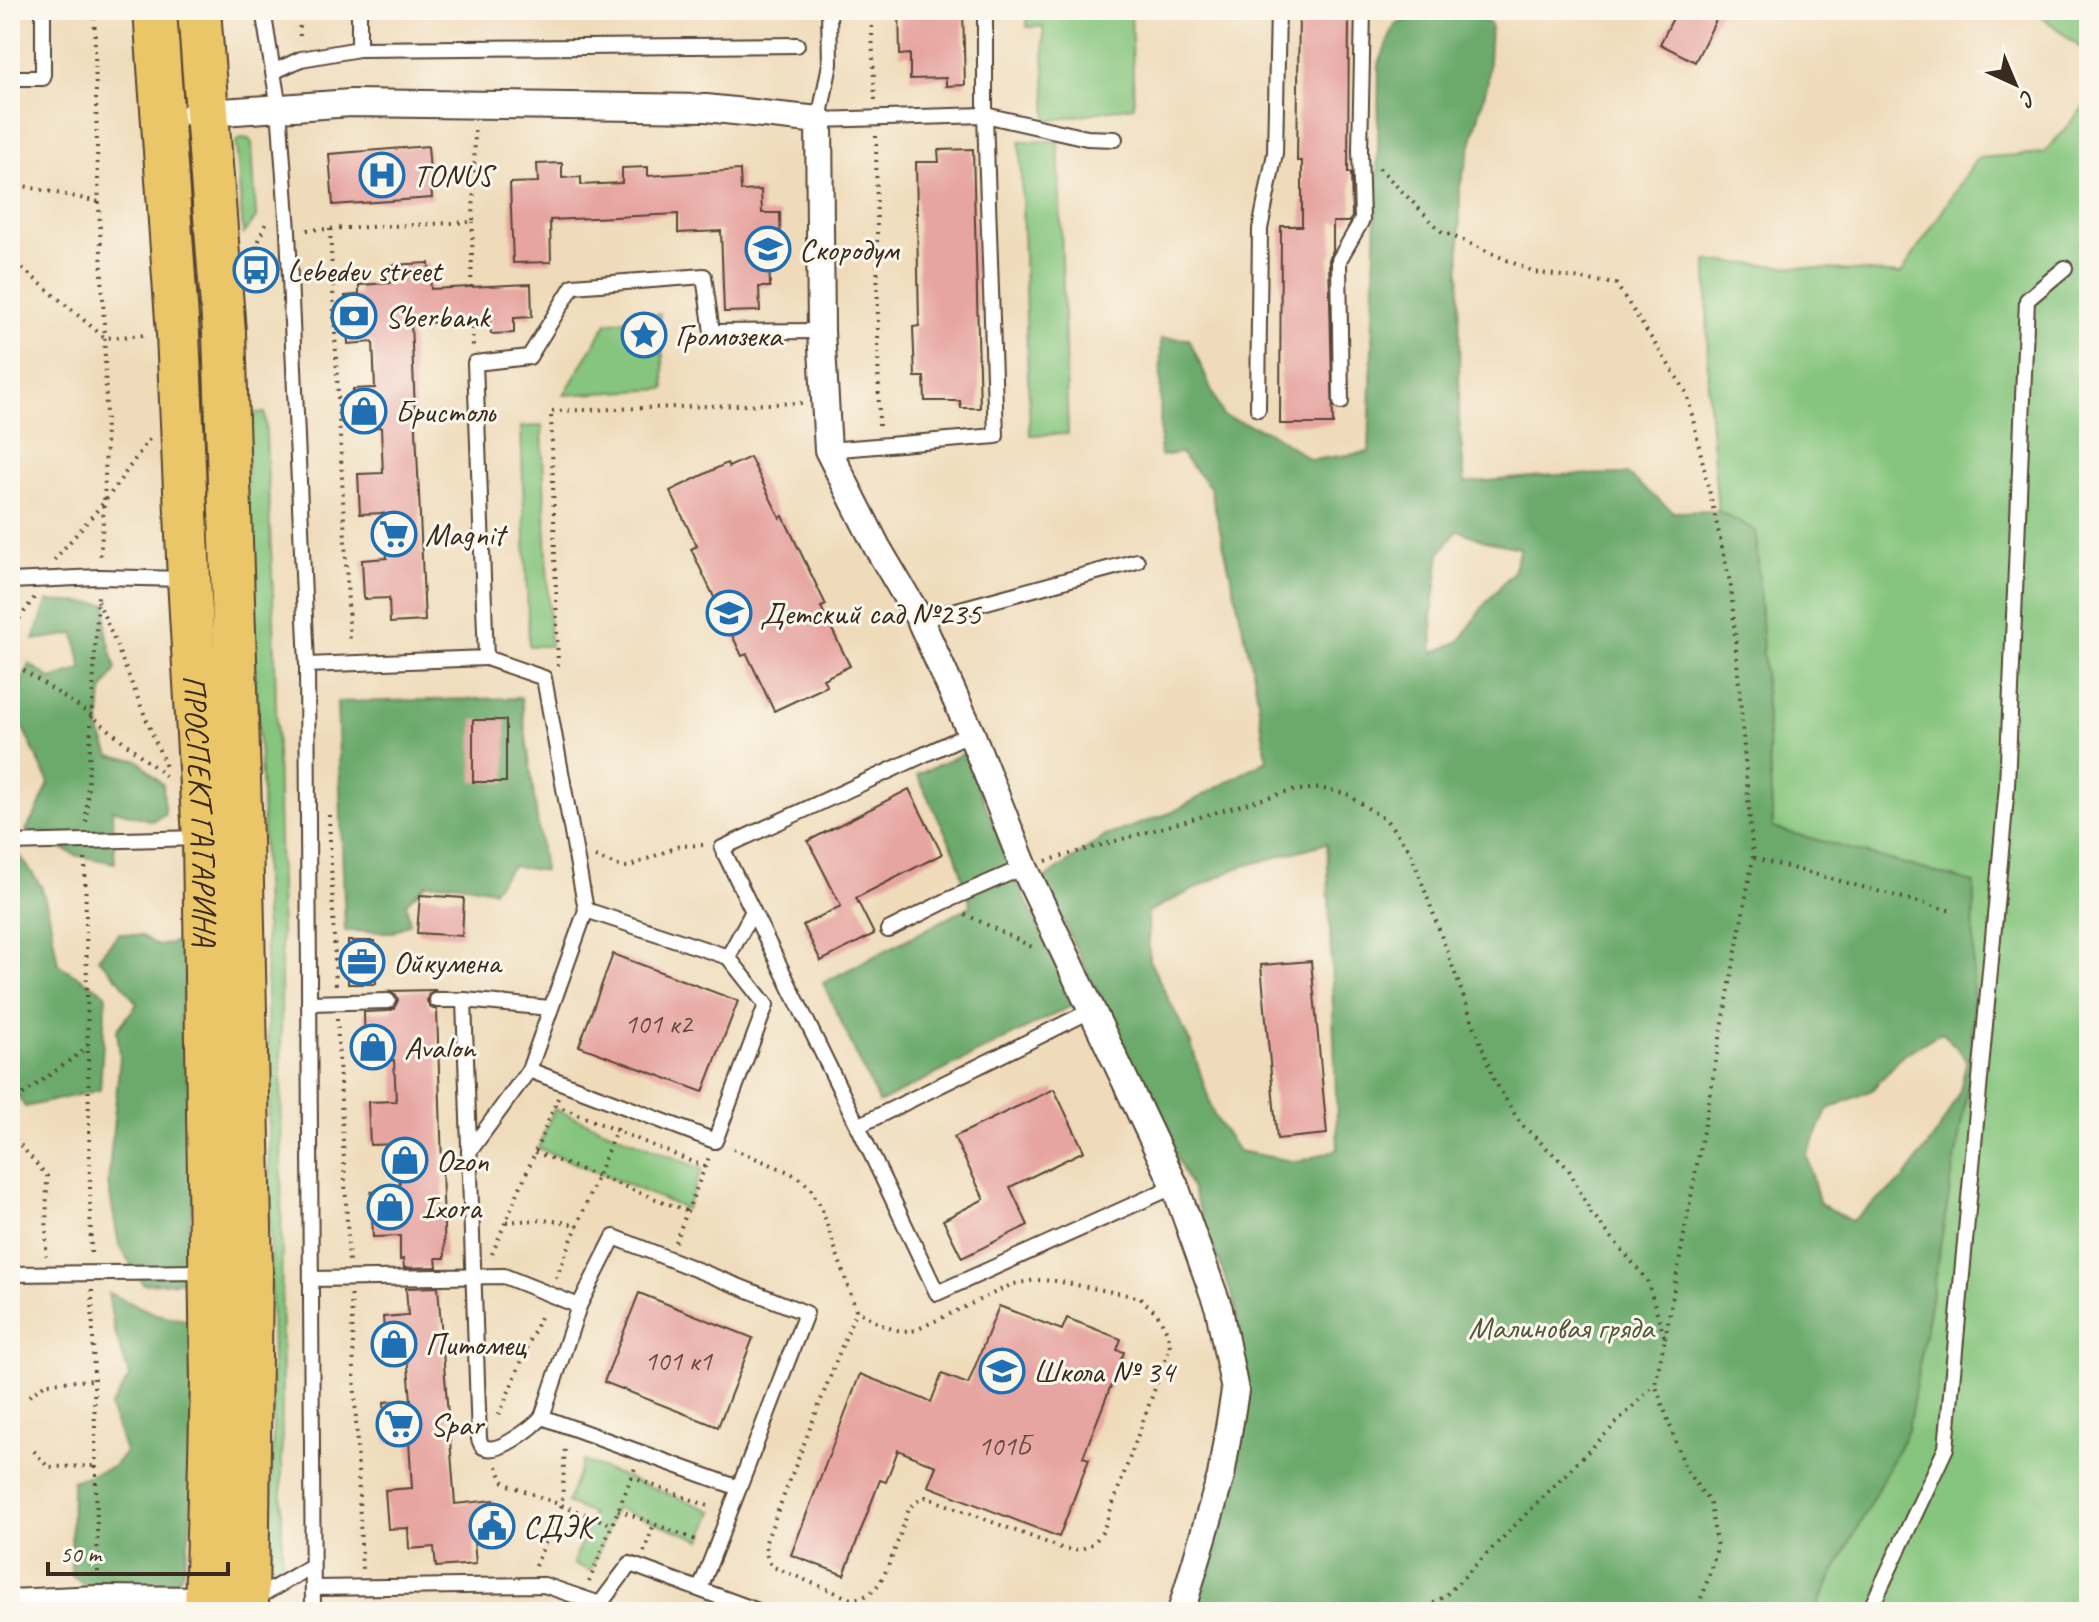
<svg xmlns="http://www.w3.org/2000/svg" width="2099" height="1622" viewBox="0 0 2099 1622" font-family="Caveat,sans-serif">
  <rect width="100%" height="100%" fill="#fbf7ec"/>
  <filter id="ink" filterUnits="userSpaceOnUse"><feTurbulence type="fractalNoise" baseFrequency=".0125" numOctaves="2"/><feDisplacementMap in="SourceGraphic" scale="16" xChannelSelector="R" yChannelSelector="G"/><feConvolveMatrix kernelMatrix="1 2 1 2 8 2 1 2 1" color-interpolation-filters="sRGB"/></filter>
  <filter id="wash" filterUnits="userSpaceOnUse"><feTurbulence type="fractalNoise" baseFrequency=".006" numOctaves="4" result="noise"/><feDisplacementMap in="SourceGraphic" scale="32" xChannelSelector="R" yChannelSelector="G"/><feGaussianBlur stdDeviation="1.8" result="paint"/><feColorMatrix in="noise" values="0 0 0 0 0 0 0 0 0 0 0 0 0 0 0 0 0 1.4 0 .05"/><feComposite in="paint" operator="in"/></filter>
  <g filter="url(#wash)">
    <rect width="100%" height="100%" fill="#efdbba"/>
    <g fill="#85c57d" stroke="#60784e" stroke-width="2">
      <polygon points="1027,10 1131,10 1134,106 1047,121 1043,27 1027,27"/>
      <polygon points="1791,10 1920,10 1826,19"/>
      <polygon points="2034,10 2089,10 2089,55"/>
      <polygon points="2089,101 2089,1612 1814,1612 1908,1430 1972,1062 1974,883 1773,828 1756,531 1718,511 1708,392 1707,261 1901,274 1977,158 2044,153"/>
      <polygon points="241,138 249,139 252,143 256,218 243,234 236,142"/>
      <polygon points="1058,141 1068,434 1030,435 1020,142"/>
      <polygon points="660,314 665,389 564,395 607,323"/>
      <polygon points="253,413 265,413 274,618 281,929 282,1564 269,1574 273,1430 267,1000 262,795 251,603 246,452"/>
      <polygon points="542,426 550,646 529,646 521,427"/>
      <polygon points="554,1109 702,1169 686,1209 538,1148"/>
      <polygon points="583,1461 713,1511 702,1540 616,1508 591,1571 573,1564 592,1514 567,1503"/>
    </g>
    <g fill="#6caa6c" stroke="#546a45" stroke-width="2" fill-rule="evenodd">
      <path d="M1444,10H1453L1491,24L1488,81L1460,186L1459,420L1465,483L1553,475L1627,474L1673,512L1718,511L1756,531L1773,828L1974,883L1972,1062L1908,1430L1814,1612H1193L1246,1401L1235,1304L1193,1192L1043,880L1103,837L1173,812L1267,760L1254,675L1210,487L1180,453L1160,456L1161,338L1189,339L1223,416L1270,432L1311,460L1369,452L1378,144L1379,64L1395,24ZM1458,530L1485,541L1520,548L1513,572L1484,605L1460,641L1433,653L1432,618L1440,553ZM1327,843L1338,1149L1298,1162L1238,1151L1214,1116L1191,1044L1149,960L1148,912L1237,868ZM1942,1032L1967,1059L1960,1091L1938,1132L1903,1180L1851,1221L1819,1203L1807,1155L1828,1109L1872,1090L1903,1055Z"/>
      <polygon points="47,601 107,604 106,632 116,669 102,692 99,729 110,756 138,760 163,785 165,814 152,821 112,809 115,863 75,855 26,830 37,811 49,783 23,728 10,713 10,685 20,687 29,664 52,679 82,669 75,634 34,640"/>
      <polygon points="521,698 544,871 512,866 493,890 454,883 426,884 406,903 410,923 393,932 345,931 337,702"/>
      <polygon points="964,753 1020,888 1075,1004 879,1103 823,983 971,906 955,852 917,775"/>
      <polygon points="10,841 41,886 49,913 58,964 106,994 100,1090 25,1107 16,1093 10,1092"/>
      <polygon points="119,933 142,936 158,946 180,941 189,959 180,1016 190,1077 197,1187 188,1230 197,1281 143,1284 119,1245 108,1183 120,1055 117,1030 137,1004 121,982 98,958"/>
      <polygon points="108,1293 156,1314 196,1322 191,1523 184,1569 174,1588 84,1585 71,1575 72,1481 113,1467 125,1452 110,1407 130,1377 114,1330"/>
    </g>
    <g id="blocks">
      <g fill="#e7a5a1">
        <polygon points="899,10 963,10 965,85 946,86 946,78 910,79 910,54 900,55"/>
        <polygon points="1299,10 1349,10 1348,173 1351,173 1352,217 1349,222 1333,222 1333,250 1329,260 1333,424 1280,424 1281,226 1302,226 1302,161 1297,161"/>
        <polygon points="1677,10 1721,10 1695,62 1660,44"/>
        <polygon points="428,146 432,198 333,205 329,154"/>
        <polygon points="973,149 980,408 961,408 960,401 925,401 924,377 915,377 913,327 919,326 916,162 939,162 938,150"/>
        <polygon points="562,163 562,178 581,177 581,185 622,183 622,168 648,167 648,176 740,170 741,191 761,190 762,213 780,213 781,253 769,254 770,287 759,287 760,311 724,312 721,231 678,233 678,214 550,220 551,262 513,263 510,183 538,182 537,164"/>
        <polygon points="429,263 431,289 531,284 532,317 514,318 514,333 491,334 490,319 411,324 425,621 390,623 389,598 364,599 362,560 387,558 384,513 360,514 358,474 383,473 381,427 355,428 353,389 375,388 373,342 348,344 345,296 359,295 359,285 390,283 389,265"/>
        <polygon points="750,457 780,518 783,516 826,605 821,607 850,666 823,679 827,686 774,711 747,654 742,656 722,614 691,549 697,546 670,491 727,463 729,467"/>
        <rect x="473" y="720" width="33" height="62"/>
        <polygon points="909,789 942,854 856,898 874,934 821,961 803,925 841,906 808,841"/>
        <polygon points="420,895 464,898 462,936 417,933"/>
        <polygon points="348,941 375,941 376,984 348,984"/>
        <polygon points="613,954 738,1001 703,1092 579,1046"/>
        <polygon points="1311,961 1327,1134 1277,1139 1261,965"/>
        <polygon points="436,990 429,994 427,1001 431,1008 437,1010 445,1258 436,1258 437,1267 404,1268 403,1259 400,1260 400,1236 373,1237 371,1192 400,1190 398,1144 370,1145 368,1102 396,1101 394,1060 365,1062 364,1012 388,1011 394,1009 398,1000 396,995 389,991"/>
        <polygon points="1054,1089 1084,1151 1010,1187 1028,1225 962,1258 943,1220 984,1199 954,1137"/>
        <polygon points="438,1287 455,1504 494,1500 497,1540 474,1542 476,1564 436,1567 434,1547 409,1549 408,1528 388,1529 385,1490 412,1488 409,1441 387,1443 384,1402 411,1400 407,1356 386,1358 383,1317 408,1315 406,1288"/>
        <polygon points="639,1293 753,1338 718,1427 604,1382"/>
        <polygon points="999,1306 1062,1330 1067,1318 1121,1339 1117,1350 1124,1352 1083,1457 1089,1459 1059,1537 928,1486 936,1466 898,1450 886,1482 880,1480 844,1575 791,1555 860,1374 931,1402 942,1374 968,1384"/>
      </g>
    </g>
  </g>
  <g filter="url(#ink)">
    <use href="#blocks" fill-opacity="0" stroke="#564535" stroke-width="2"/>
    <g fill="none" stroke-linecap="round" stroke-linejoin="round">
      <g stroke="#564535" stroke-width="18">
        <g id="service">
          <polyline points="263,10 273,72"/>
          <polyline points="829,10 830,64 819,120 985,115 1087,138 1115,139"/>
          <polyline points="359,49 359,10"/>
          <polyline points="10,78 43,78 43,10"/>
          <polyline points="1341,402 1339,260 1362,220 1360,150 1363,10"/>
          <polyline points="1258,409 1260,229 1275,153 1278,10"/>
          <polyline points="828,450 996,436 985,115 985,10"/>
          <polyline points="10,581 99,577 184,579"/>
          <polyline points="920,620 1137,561"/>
          <polyline points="486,658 544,678 586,910"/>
          <polyline points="307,665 486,658 475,363 529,357 573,286 704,276 712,332 821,331"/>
          <polyline points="971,733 722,848 858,1126 937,1293 1175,1186"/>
          <polyline points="10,843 199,838"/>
          <polygon points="586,910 728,957 766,1005 715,1141 529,1070"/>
          <polyline points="888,930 948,900 1024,867"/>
          <polyline points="728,957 753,911"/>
          <path d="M437,1000H464L479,1439C481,1444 481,1447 487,1448C501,1452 533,1427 542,1417"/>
          <polyline points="464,1000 550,1008"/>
          <polyline points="309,1003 388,1001"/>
          <polyline points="858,1126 1092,1010"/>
          <polyline points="469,1152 529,1070"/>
          <polygon points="614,1237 806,1313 739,1488 542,1417 579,1306"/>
          <polyline points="10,1274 206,1272"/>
          <polyline points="311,1279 504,1276 579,1306"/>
          <polyline points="313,1588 544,1585 600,1604"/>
          <polyline points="700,1589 739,1488"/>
          <polyline points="255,1599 312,1566"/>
          <polyline points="313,1612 307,665 288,231 279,108 273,72 301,59 359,49 797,45"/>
          <polyline points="597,1612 600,1604 630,1564 761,1612"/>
          <polyline points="1869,1612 1946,1448 2007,786 2027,300 2065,268"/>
        </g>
      </g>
      <g stroke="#564535" stroke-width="30">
        <g id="minor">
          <polyline points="194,114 351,103 706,108 819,120 821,331 828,450 877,547 920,620 971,733 1024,867 1175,1186 1219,1309 1235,1391 1221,1476 1181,1612"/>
          <polyline points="10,1603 98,1599 206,1600"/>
        </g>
      </g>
      <g stroke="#564535" stroke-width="46">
        <g id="primary">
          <path id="s1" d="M155,10L178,334L189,579L204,838L212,1381L206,1612"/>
          <polyline points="199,10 224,332 241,839 251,1270 247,1612"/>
        </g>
      </g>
      <g stroke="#564535" stroke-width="4" stroke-dasharray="2 6" stroke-linecap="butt">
        <path d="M94,10C96,75 96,140 99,205C104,323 111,441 100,558"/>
        <polyline points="299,10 300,40"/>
        <polyline points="871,10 875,100"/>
        <polyline points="876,136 879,427"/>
        <polyline points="1379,168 1441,231 1534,272 1616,284 1687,393 1731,587 1753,858 1665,1339"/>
        <polyline points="10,183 99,202"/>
        <polyline points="330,229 350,644"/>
        <polyline points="307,230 473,222 475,130"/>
        <polyline points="10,258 105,338 146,335"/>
        <polyline points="254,264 254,253 267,220"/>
        <polyline points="471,287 473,222"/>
        <polyline points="472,320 473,346"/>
        <polyline points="54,560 106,500 150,438"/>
        <polyline points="98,601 166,767"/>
        <polyline points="10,632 34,598"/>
        <polyline points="10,661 91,715 168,778"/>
        <polyline points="558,666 551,411 803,403"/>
        <polyline points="329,815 336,986"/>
        <polyline points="86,822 98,595"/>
        <polyline points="595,857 621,867 628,867 679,846 704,845"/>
        <polyline points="1754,858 1952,911"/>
        <polyline points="85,859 91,1254"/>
        <polyline points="1046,861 1290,791 1319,788 1347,794 1387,821 1410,850 1494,1080 1520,1123 1568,1168 1591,1213 1647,1280 1665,1339 1655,1384 1686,1470 1710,1503 1717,1548 1704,1592 1694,1612"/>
        <polyline points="965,914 1036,949"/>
        <polyline points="337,1019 349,1262"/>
        <polyline points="558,1098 555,1105 705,1167"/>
        <polyline points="10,1104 88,1047"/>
        <polyline points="10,1133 47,1176 46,1256"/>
        <path d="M733,1149L789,1172L802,1180L811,1189L821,1207L856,1310L765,1544L767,1556L771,1566L851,1599C858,1598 864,1597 870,1593C887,1582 901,1530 909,1509L915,1502L926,1497L1064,1549C1083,1551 1093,1547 1103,1531L1170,1347L1168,1334L1157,1313L1138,1297L1056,1281L1036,1280L1013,1284L916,1330C890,1334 878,1322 856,1310"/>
        <polyline points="535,1152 687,1211"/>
        <path d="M506,1222C531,1220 553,1218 578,1226"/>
        <polyline points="675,1242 709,1157"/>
        <polyline points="492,1254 555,1105"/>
        <polyline points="556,1278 619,1123"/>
        <polyline points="92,1290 98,1574"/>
        <polyline points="351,1295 362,1570"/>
        <polyline points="29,1396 47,1383 94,1380"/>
        <polyline points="499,1415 542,1312"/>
        <polyline points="34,1451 48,1467 96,1466"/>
        <polyline points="497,1466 502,1480 506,1484 611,1524"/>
        <polyline points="631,1477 711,1507"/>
        <polyline points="618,1510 699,1541"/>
        <polyline points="644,1552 654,1524"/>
        <polyline points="535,1566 562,1505 565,1445"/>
        <polyline points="589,1582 635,1468"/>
        <polyline points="1420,1612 1445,1596 1655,1384"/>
      </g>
      <use href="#service" stroke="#fff" stroke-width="14"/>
      <use href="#minor" stroke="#fff" stroke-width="26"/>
      <use href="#primary" stroke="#ebc669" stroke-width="42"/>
    </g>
  </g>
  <defs>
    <g id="hospital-ring" transform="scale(2.3)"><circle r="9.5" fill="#fbf7ec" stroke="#1f6fb2" stroke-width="1.5"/><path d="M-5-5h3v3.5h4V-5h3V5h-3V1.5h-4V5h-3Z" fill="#1f6fb2"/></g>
    <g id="school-ring" transform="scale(2.3)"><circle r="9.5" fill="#fbf7ec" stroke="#1f6fb2" stroke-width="1.5"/><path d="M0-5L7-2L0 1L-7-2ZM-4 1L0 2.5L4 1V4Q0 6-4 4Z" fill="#1f6fb2"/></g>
    <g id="bus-ring" transform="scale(2.3)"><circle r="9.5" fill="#fbf7ec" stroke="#1f6fb2" stroke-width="1.5"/><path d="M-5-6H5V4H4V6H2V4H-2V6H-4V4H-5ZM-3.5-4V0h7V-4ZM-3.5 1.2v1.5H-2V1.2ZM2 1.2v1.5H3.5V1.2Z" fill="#1f6fb2"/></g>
    <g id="bank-ring" transform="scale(2.3)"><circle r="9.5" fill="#fbf7ec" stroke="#1f6fb2" stroke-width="1.5"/><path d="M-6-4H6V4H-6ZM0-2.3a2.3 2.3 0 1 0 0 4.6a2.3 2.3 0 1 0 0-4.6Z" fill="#1f6fb2"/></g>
    <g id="sight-ring" transform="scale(2.3)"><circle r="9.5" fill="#fbf7ec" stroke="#1f6fb2" stroke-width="1.5"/><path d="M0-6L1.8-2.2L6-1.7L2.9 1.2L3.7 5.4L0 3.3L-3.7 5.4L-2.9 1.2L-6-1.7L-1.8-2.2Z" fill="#1f6fb2"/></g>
    <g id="shop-ring" transform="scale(2.3)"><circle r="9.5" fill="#fbf7ec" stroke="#1f6fb2" stroke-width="1.5"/><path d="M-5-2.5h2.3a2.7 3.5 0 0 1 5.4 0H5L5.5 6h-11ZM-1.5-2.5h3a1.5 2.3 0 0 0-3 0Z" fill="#1f6fb2"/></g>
    <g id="supermarket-ring" transform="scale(2.3)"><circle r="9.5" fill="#fbf7ec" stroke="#1f6fb2" stroke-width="1.5"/><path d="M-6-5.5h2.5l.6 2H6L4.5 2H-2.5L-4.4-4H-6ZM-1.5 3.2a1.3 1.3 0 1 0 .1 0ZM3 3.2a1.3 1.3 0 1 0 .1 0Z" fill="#1f6fb2"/></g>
    <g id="office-ring" transform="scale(2.3)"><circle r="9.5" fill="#fbf7ec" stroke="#1f6fb2" stroke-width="1.5"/><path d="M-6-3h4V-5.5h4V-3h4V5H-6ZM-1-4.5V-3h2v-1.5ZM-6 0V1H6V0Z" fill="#1f6fb2"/></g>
    <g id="civic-ring" transform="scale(2.3)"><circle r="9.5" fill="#fbf7ec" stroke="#1f6fb2" stroke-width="1.5"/><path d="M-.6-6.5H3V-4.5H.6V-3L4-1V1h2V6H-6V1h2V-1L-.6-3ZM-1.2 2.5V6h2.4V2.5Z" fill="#1f6fb2"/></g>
  </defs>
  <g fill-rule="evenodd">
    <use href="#hospital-ring" x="382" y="175"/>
    <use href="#school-ring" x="768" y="249"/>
    <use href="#bus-ring" x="256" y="270"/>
    <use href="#bank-ring" x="354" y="316"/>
    <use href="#sight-ring" x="644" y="335"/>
    <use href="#shop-ring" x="364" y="411"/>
    <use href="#supermarket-ring" x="394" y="534"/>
    <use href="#school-ring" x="729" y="613"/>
    <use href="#office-ring" x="362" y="962"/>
    <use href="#shop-ring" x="373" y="1047"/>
    <use href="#shop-ring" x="405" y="1160"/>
    <use href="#shop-ring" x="390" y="1207"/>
    <use href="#shop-ring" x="394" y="1344"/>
    <use href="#school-ring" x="1002" y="1371"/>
    <use href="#supermarket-ring" x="399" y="1424"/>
    <use href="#civic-ring" x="492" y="1526"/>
  </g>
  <g text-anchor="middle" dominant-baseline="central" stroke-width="6" stroke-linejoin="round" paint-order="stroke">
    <g font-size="28" fill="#66493f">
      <text x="658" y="1023">101 к2</text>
      <text x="678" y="1360">101 к1</text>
      <text x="1004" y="1445">101Б</text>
    </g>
    <g font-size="32" fill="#3b2a1e" stroke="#fbf7ec" text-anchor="start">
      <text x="413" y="175">TONUS</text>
      <text x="799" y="249">Скородум</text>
      <text x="287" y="270">Lebedev street</text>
      <text x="385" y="316">Sberbank</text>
      <text x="675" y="335">Громозека</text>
      <text x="395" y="411">Бристоль</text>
      <text x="425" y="534">Magnit</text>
      <text x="760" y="613">Детский сад №235</text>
      <text x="393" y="962">Ойкумена</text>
      <text x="404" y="1047">Avalon</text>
      <text x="436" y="1160">Ozon</text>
      <text x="421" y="1207">Ixora</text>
      <text x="425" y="1344">Питомец</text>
      <text x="1033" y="1371">Школа № 34</text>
      <text x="430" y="1424">Spar</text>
      <text x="523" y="1526">СДЭК</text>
    </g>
    <g font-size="32" fill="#3b2a1e" stroke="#fbf7ec">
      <text stroke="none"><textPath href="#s1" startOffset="802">ПРОСПЕКТ ГАГАРИНА</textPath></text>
    </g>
    <g font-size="32" fill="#51583a" stroke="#fbf7ec">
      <text x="1561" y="1327">Малиновая гряда</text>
    </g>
  </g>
  <rect width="2099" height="1622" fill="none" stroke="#fbf7ec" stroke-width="40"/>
  <g transform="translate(2015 84) rotate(136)" stroke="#fbf7ec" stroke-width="6" paint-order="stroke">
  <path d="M0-6L14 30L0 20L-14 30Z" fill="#3b2a1e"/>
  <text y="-12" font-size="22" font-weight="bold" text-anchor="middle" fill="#3b2a1e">С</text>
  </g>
  <path d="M48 1562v12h180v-12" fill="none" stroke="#3b2a1e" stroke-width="4"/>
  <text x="60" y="1562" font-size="24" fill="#3b2a1e" stroke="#fbf7ec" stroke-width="6" paint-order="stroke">50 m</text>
</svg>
